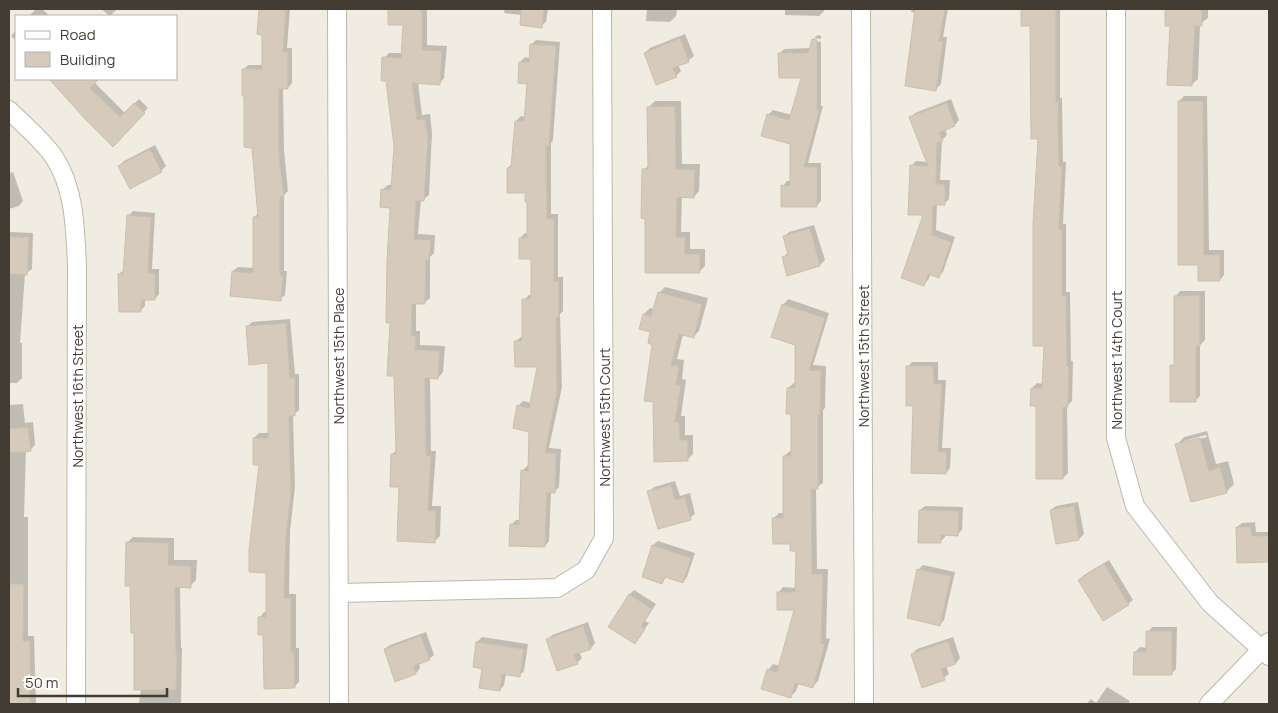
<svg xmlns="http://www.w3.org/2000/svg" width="1278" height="713" viewBox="0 0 1278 713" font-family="Manrope,sans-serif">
  <rect width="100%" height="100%" fill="#f1ece2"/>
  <g fill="#0003" fill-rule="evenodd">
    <polygon points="36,9 42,9 50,16 29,16"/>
    <polygon points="101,9 117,9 110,16"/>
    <polygon points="260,9 290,9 287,48 292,48 292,83 288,88 283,88 284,150 288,191 284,195 284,271 287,271 285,295 280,299 233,271 238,267 255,268 254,218 259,212 253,146 243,70 248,65 264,65 263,33 258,33"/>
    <polygon points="390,9 427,9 427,45 447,46 444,78 439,84 418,82 422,115 430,114 432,133 429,195 423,200 421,200 418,234 435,235 434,253 430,257 430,298 424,303 416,303 416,331 420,331 420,345 445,346 443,372 438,378 430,377 431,451 436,451 432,506 441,506 440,536 435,541 400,486 392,454 397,450 395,375 391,322 391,207 382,190 388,185 393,185 395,146 384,58 389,53 403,53 404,24 390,24"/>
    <polygon points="505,9 548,9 546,22 541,26 522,15 504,13"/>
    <polygon points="647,9 677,9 676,16 670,22 646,21"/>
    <polygon points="785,9 824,9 824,11 819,16 785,15"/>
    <polygon points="912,9 948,9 943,37 947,37 941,84 936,89 916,13 911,12"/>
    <polygon points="1023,9 1062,9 1060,11 1060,98 1062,98 1063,162 1066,162 1063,224 1066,224 1066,292 1070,292 1071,361 1073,361 1072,401 1067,406 1068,473 1063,478 1032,388 1037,383 1044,384 1045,345 1039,137 1032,25 1023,25"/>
    <polygon points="1166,9 1208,9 1208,18 1200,24 1198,79 1191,85 1171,25 1166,25"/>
    <polygon points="16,30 16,41 11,36"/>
    <polygon points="685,34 694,56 689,60 678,65 681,71 676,76 645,53 650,48"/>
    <polygon points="818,35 821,36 821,39 814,38"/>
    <polygon points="814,38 814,41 821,42 821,106 823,106 808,163 821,163 821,201 816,206 783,186 787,181 791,181 792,143 768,115 773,110 792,115 803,77 780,53 784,49 811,48"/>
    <polygon points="536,40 560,42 553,140 551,143 551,214 558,214 558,277 563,277 563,311 560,314 562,387 549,448 561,449 559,487 554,492 551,492 549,541 545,546 511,525 516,520 520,520 522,471 527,466 529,466 531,431 518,406 523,401 531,403 539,365 516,341 521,337 523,337 524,300 529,295 532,295 532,257 520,238 525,233 528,233 528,201 526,192 508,168 513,163 516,121 521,116 526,117 529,83 520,62 525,57 530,58 531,45"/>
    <polygon points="51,79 94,79 95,80 94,82 125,113 139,99 148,108 113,145"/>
    <polygon points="1184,96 1207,96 1209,250 1224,250 1224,275 1220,280 1200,264 1179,101"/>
    <polygon points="951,99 959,120 955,125 945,129 947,135 942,140 940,180 950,180 949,199 944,204 937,204 936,230 955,237 943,272 939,276 931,274 928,280 924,284 925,214 911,166 916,161 927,162 911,118 915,113"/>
    <polygon points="655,101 681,101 682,164 700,164 699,191 694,197 682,196 681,232 690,232 690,249 705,249 705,266 699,272 646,217 644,170 650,164 649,107"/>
    <polygon points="155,145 166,166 161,171 119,166 124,161"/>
    <polygon points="13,172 23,201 19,206 9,209 9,173"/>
    <polygon points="133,211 155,213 152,269 159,269 159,294 155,299 145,299 145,306 141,310 119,274 124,270 128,216"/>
    <polygon points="814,225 825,260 820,265 788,274 783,258 788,252 784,237 789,232"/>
    <polygon points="9,232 33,233 32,269 25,274 20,343 22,343 22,378 17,383 9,383"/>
    <polygon points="665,287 708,298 699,331 693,337 683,334 677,359 684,360 682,379 686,380 681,416 685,416 685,435 693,435 693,454 687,460 654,401 654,344 652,331 641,328 644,314 650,308 654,309 659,293"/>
    <polygon points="1180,291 1205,291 1205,340 1200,345 1200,396 1195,401 1172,366 1176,362 1176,296"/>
    <polygon points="788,299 829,313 813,365 826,366 825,408 823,410 823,483 816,488 817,569 828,569 826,638 830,639 818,681 813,686 799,683 796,691 791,696 768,670 773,664 780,666 796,609 778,593 783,587 796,588 798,550 773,519 779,513 785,513 784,456 790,451 792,451 792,413 788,388 794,383 796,383 797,344 783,305"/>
    <polygon points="290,319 295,374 299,374 299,410 293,415 295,487 290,531 289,594 296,594 296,648 299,648 299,682 294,687 265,634 260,617 264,612 268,612 268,571 261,464 254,438 259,433 269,433 269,362 247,327 252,322"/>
    <polygon points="912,362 938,362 938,380 946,380 942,448 951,448 950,468 946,473 915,405 908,367"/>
    <polygon points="23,404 25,423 33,422 35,445 30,450 26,451 24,517 28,517 28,636 34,636 36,704 9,704 9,405"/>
    <path d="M1207,431L1216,464L1228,461L1234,484L1226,492L1177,445L1184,437ZM1206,435L1207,437L1184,443V441Z"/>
    <polygon points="675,481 680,496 690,493 695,514 690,518 649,492 654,487"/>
    <polygon points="1078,502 1084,534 1079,539 1051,510 1056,506"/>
    <polygon points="925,506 963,507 962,530 957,535 945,534 945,537 940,542 920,510"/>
    <polygon points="1255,522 1256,532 1269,532 1269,561 1238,562 1237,527 1242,523"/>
    <polygon points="133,537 174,538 174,560 197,560 196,580 190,586 180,586 181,648 182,648 181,704 139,704 141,689 127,543"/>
    <polygon points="658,541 695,553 687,577 683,582 667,576 662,582 643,576 653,545"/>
    <polygon points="1109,560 1133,600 1128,604 1080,580 1084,575"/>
    <polygon points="923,565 955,572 944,620 940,625 918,570"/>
    <polygon points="634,590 656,604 645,621 649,623 635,642 630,594"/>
    <polygon points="588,622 595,643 591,648 579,652 582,658 577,663 548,640 552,635"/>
    <polygon points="1152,627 1177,627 1176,669 1171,674 1135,652 1140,647 1148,648 1148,632"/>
    <polygon points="426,632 434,655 429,659 419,663 420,668 416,673 385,649 390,645"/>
    <polygon points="482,637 528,644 524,671 519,676 506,674 504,685 500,690 483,668 477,642"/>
    <polygon points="953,637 960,658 956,663 946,666 949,674 944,678 912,654 917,649"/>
    <polygon points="1107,687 1130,701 1128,704 1086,704 1091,699 1096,703"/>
  </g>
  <g fill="#d5cabb" stroke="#cdbfab">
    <polygon points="259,9 286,9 283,52 288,52 288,89 279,89 279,155 284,197 280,197 280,276 283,276 281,301 230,296 232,271 253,273 253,217 258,217 252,148 244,147 244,96 242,96 242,69 262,69 262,35 257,34"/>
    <polygon points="388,9 422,9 422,50 442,51 440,85 412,83 417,120 425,119 428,139 424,201 416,201 414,239 431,240 429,260 426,260 425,304 412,304 411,336 416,336 415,350 440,351 438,379 425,378 426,456 431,456 428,511 436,511 435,543 397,541 399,487 390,487 391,454 396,454 394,376 387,376 390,323 386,323 387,262 390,208 380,207 381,189 391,190 394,146 386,81 381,81 382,57 401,58 403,25 388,25"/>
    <polygon points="521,9 544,9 542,28 520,25"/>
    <polygon points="915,9 945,9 939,41 943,42 936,91 905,86"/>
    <polygon points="1021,9 1056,9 1056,102 1058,102 1059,166 1062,167 1059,229 1062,229 1062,296 1066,296 1067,366 1069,366 1068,407 1063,407 1063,479 1036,479 1036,406 1030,406 1031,388 1042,388 1044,346 1033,346 1033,224 1038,139 1031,139 1030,26 1021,26"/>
    <polygon points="1165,9 1202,9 1202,26 1195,26 1192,86 1167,85 1170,26 1165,26"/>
    <polygon points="680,38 689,62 673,68 677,77 656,85 644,53"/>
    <polygon points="812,39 817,40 817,110 819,111 804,167 817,167 817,207 781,207 781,185 790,186 790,144 761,136 767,114 789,120 801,78 779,78 778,53 808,53"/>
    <polygon points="530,44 556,46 549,146 546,146 547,219 554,219 554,281 559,281 559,318 556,318 557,392 545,453 556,453 555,493 547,493 545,547 509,546 510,524 519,525 521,470 528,471 529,432 513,428 517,405 529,408 537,367 515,367 514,341 522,341 522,299 531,299 531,259 519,259 519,238 527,238 527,202 525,202 525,193 507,193 507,168 511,167 515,121 524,121 527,84 518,83 519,62 529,62"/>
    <polygon points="49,79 99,79 90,88 120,117 134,103 145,113 113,147 86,120"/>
    <polygon points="1178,101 1203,101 1204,255 1220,255 1220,281 1198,281 1198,265 1178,265"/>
    <polygon points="947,103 955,126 939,133 943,141 937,143 936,184 945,184 945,205 933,205 932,235 951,242 939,278 928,274 924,286 901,278 923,215 908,215 910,165 928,166 909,117"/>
    <polygon points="675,106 676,169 695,170 694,198 677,197 676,237 685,237 685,254 700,254 700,273 645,273 645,219 641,218 642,169 648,169 647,107"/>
    <polygon points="150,149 162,172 130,189 118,166"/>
    <polygon points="127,215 151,217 148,273 155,273 155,300 141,300 141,312 119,312 118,274 123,274"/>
    <polygon points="810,228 820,266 787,276 782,257 788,255 783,236"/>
    <polygon points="9,237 29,237 27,275 9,274"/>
    <polygon points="658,292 702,304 694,338 679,334 671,365 679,366 676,385 681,385 675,422 679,422 680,440 688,440 688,461 654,462 653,402 644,401 652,345 648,343 650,332 639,329 643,314 651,316"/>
    <polygon points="1200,295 1200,346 1196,346 1196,402 1170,402 1170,365 1174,365 1174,296"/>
    <polygon points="782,304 825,318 809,370 821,371 820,415 818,415 818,489 811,489 812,574 823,574 821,643 825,644 813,688 795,683 791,698 761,689 767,669 777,672 794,610 777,610 777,592 795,592 796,551 790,551 790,544 773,544 772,518 783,518 783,456 791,456 791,414 786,414 787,388 795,388 795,345 771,337"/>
    <polygon points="286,323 290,378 295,378 295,416 289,416 291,493 286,536 284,598 291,598 291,652 294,652 295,688 264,689 263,635 258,635 258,617 266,617 266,573 249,572 249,550 259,465 253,465 253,438 268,438 268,363 249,365 246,326"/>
    <polygon points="906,366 933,366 934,384 942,384 938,452 947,452 946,474 911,473 913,406 906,406"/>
    <polygon points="28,427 31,451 9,453 9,429"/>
    <polygon points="1200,438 1209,471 1220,467 1227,493 1191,502 1175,444"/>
    <polygon points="671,485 675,500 685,497 691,520 658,529 647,491"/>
    <polygon points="1074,506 1079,540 1056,544 1050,510"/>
    <polygon points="919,510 959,511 958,536 941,535 941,543 918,543"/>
    <polygon points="1236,527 1251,527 1251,536 1269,536 1269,562 1237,563"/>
    <polygon points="126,542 169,543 168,565 191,566 191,588 175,587 176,653 177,653 176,690 134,690 134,633 131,633 130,586 125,586"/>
    <polygon points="652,545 691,558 683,583 665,577 662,584 642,577"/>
    <polygon points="1104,564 1129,605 1103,621 1078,580"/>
    <polygon points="917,569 951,576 940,626 907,618"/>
    <polygon points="9,584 24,584 23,641 30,641 30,704 9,704"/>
    <polygon points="629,594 652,609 641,626 645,629 635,644 608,627"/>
    <polygon points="583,626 591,649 574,655 578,664 557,671 546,639"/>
    <polygon points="1146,631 1172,631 1172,675 1133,675 1134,652 1146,652"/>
    <polygon points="421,636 430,660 414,666 416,674 395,682 384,649"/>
    <polygon points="948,641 956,664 941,669 945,680 922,688 911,654"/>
    <polygon points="476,642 524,649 520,677 502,674 500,691 479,688 482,669 473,667"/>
  </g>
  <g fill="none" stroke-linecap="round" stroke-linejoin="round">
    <g stroke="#bfb6a8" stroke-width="20">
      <g id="minor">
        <polyline points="337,9 339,704"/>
        <polyline points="861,9 864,704"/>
        <polyline points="1116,9 1116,438 1135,506 1210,603 1269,656"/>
        <path d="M9,110C22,123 44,142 54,157C75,189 75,228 77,265L76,704"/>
        <polyline points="340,593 557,588 586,570 604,538 602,9"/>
        <polyline points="1209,704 1269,642"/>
      </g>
    </g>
    <use href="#minor" stroke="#fff" stroke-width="18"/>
  </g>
  <g text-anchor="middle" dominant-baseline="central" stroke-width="4.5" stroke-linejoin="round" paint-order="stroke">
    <g font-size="14" fill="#423c33" stroke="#fff">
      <text transform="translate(338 356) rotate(-90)">Northwest 15th Place</text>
      <text transform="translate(863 356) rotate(-90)">Northwest 15th Street</text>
      <text transform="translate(1116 360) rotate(-90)">Northwest 14th Court</text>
      <text transform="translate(77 396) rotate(-90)">Northwest 16th Street</text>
      <text transform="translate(604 417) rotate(-90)">Northwest 15th Court</text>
    </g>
  </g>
  <rect width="1278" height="713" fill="none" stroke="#423c33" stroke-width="20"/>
  <rect x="15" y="15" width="162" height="65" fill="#ffffff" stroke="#b3b1ad"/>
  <rect x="25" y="31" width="25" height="8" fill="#ffffff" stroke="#b3b1ad"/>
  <text x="60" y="40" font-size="15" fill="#423c33">Road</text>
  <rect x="25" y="52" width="25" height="15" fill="#d5cabb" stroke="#b3b1ad"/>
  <text x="60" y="65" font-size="15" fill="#423c33">Building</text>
  <path d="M18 688v8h149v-8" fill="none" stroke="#423c33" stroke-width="2.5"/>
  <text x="25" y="688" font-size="15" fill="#423c33" stroke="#ffffff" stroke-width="4" paint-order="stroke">50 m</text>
</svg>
